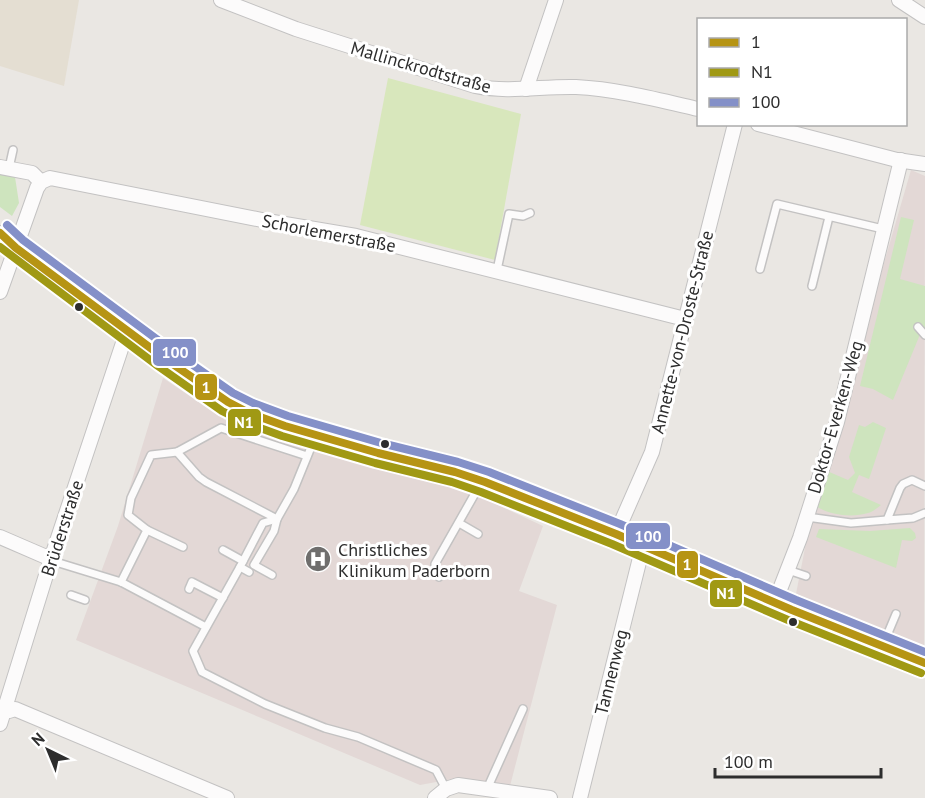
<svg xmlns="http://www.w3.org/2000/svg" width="925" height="798" viewBox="0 0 925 798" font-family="'PT Sans',sans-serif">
  <rect width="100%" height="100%" fill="#eae7e3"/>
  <polygon fill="#e4ded2" points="0,0 79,0 64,86 0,66"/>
  <g fill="#e3d8d6">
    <polygon points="911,170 925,176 924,648 796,594 813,507"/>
    <polygon points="163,378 225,420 390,466 468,491 543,526 519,591 557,605 510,786 458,778 420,785 76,640 118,526"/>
  </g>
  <g fill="#cee4be">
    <polygon points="0,174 15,177 19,203 12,216 0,207"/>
    <polygon points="901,217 914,220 900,279 925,286 925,334 921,332 893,400 873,389 860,386"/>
    <path d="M873,422L886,428L869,479L859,475L852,492L881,505C877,508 873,512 868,513C852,518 829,515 816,506L827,471L848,480L855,473L849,457L859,425L865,427Z"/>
    <polygon points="910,528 915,533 916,538 912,541 902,540 896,568 816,537 819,529 870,531"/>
  </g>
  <polygon fill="#d8e7bc" points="388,78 521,114 495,260 360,225"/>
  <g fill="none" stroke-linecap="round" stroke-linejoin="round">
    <g stroke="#c3c2c2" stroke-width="10">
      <g id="service">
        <polyline points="9,168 13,150"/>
        <polyline points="760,269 777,204 883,229"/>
        <polyline points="497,270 509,214 523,216 530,213"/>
        <polyline points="812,286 829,217"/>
        <polyline points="918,327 925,335"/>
        <polyline points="177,452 199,477 206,482 277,519 274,531 254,565 272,575"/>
        <polyline points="925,486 912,480 903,484 900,488 887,520 913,518 925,513"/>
        <polyline points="807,517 851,523 887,520"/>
        <polyline points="459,523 478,534"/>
        <polyline points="147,530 183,547"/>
        <polyline points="223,550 243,561"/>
        <polyline points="51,559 59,563 121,582 206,627"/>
        <polyline points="240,567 193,651 202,672 265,704 325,728 358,737 436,770 446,789"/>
        <polyline points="788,570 806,576"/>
        <polyline points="249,572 240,567 263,523 277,519 294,489 316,435"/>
        <polyline points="439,577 436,573 435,564 477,490 479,480"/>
        <polyline points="121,582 147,530 128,515 131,498 151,455 177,452 221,428 307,456"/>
        <polyline points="189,589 192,582 223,598"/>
        <polyline points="71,595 85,600"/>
        <polyline points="883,645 896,614"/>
        <polyline points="487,789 523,709"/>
      </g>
    </g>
    <g stroke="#c3c2c2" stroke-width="16">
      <g id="minor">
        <path d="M221,0L296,29L475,86C509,93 542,86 576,87C617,89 659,100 698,109"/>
        <polyline points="899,0 925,17"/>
        <polyline points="526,89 556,0"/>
        <polyline points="758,124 897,160 925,164"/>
        <polyline points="0,167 32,173 41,182"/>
        <polyline points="0,233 16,248 164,358 228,402 249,413 285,426 378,453 455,472 485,482 616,534 792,610 925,663"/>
        <polyline points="0,292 37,188 41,182 50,178 267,221 356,236 685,319"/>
        <polyline points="616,534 652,452 735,124"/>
        <polyline points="0,537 51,559"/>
        <polyline points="775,602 800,538 837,422 901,160"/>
        <polyline points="4,709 9,711 15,709 227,798"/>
        <polyline points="0,724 51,559 123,343 129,333"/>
        <polyline points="435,798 446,789 458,785 550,798"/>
        <polyline points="580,798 643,546"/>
      </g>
    </g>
    <use href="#service" stroke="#fcfbfb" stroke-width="7"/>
    <use href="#minor" stroke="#fcfbfb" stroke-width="14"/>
    <g stroke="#fff" stroke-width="12">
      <polyline id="bus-1" points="0,233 16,248 164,358 228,402 249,413 285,426 378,453 455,472 485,482 616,534 792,610 925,663"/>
    </g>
    <g stroke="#fff" stroke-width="12">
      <polyline id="bus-2" points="0,247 158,366 222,411 244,422 282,436 375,463 452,482 481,492 612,544 788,620 921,673"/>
    </g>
    <g stroke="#fff" stroke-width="12">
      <polyline id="bus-3" points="7,225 23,240 170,349 233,393 253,403 288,416 381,443 458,462 489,472 620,524 796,600 925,652"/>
    </g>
    <use href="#bus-1" stroke="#b69414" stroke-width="8"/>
    <use href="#bus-2" stroke="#a09914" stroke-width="8"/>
    <use href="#bus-3" stroke="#8490c8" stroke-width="8"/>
  </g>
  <defs>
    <g id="hospital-disc" transform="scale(1.35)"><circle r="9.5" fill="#6f6e6d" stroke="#fff"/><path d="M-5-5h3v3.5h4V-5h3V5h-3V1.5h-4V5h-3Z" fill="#fff"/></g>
  </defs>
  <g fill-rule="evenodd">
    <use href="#hospital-disc" x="318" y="559"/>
  </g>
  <g fill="#2d2d2d" stroke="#fff" stroke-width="2">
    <circle cx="79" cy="307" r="5"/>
    <circle cx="385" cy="444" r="5"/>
    <circle cx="793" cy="622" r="5"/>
  </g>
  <g text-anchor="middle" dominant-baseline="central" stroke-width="6" stroke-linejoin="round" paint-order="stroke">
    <g font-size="18" fill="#2d2d2d" stroke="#fff">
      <text transform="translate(421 67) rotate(16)">Mallinckrodtstraße</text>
      <text transform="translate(329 233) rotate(11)">Schorlemerstraße</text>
      <text transform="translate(682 332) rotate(-76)">Annette-von-Droste-Straße</text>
      <text transform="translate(835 417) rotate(-74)">Doktor-Everken-Weg</text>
      <text transform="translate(62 528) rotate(-72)">Brüderstraße</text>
      <text transform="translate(611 672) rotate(-76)">Tannenweg</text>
    </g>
    <g font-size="18" fill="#2d2d2d" stroke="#fff" text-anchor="start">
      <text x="338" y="549">Christliches<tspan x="338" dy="21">Klinikum Paderborn</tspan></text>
    </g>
  </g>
  <g stroke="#fff" stroke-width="2">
    <rect x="152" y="338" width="45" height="29" rx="6" fill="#8490c8"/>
    <rect x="194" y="373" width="24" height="28" rx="6" fill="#b69414"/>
    <rect x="227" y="408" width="35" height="29" rx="6" fill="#a09914"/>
    <rect x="625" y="522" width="46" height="28" rx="6" fill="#8490c8"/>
    <rect x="676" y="550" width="23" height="29" rx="6" fill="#b69414"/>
    <rect x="709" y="579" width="34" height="29" rx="6" fill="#a09914"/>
  </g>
  <g font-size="16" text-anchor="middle" font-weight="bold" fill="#fff">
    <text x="175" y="358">100</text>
    <text x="206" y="393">1</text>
    <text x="244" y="428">N1</text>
    <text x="648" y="542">100</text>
    <text x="687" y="570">1</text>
    <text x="726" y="599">N1</text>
  </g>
  <rect x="697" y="18" width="210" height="108" fill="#ffffff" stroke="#ababab" stroke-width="1.5"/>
  <rect x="709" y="38" width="30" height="9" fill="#b69414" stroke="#ababab" stroke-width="1.5"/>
  <text x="751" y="48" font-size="18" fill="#2d2d2d">1</text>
  <rect x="709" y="68" width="30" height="9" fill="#a09914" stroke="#ababab" stroke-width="1.5"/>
  <text x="751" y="78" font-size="18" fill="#2d2d2d">N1</text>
  <rect x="709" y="98" width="30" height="9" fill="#8490c8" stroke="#ababab" stroke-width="1.5"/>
  <text x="751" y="108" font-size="18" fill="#2d2d2d">100</text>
  <g transform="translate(48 750) rotate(317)" stroke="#ffffff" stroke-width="4.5" paint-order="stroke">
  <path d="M0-4.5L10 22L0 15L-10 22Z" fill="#2d2d2d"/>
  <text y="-9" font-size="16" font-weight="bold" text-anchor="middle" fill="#2d2d2d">N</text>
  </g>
  <path d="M715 768v9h166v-9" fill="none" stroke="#2d2d2d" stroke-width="3"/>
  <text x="724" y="768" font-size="18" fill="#2d2d2d" stroke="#ffffff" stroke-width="4.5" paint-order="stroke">100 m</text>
</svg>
